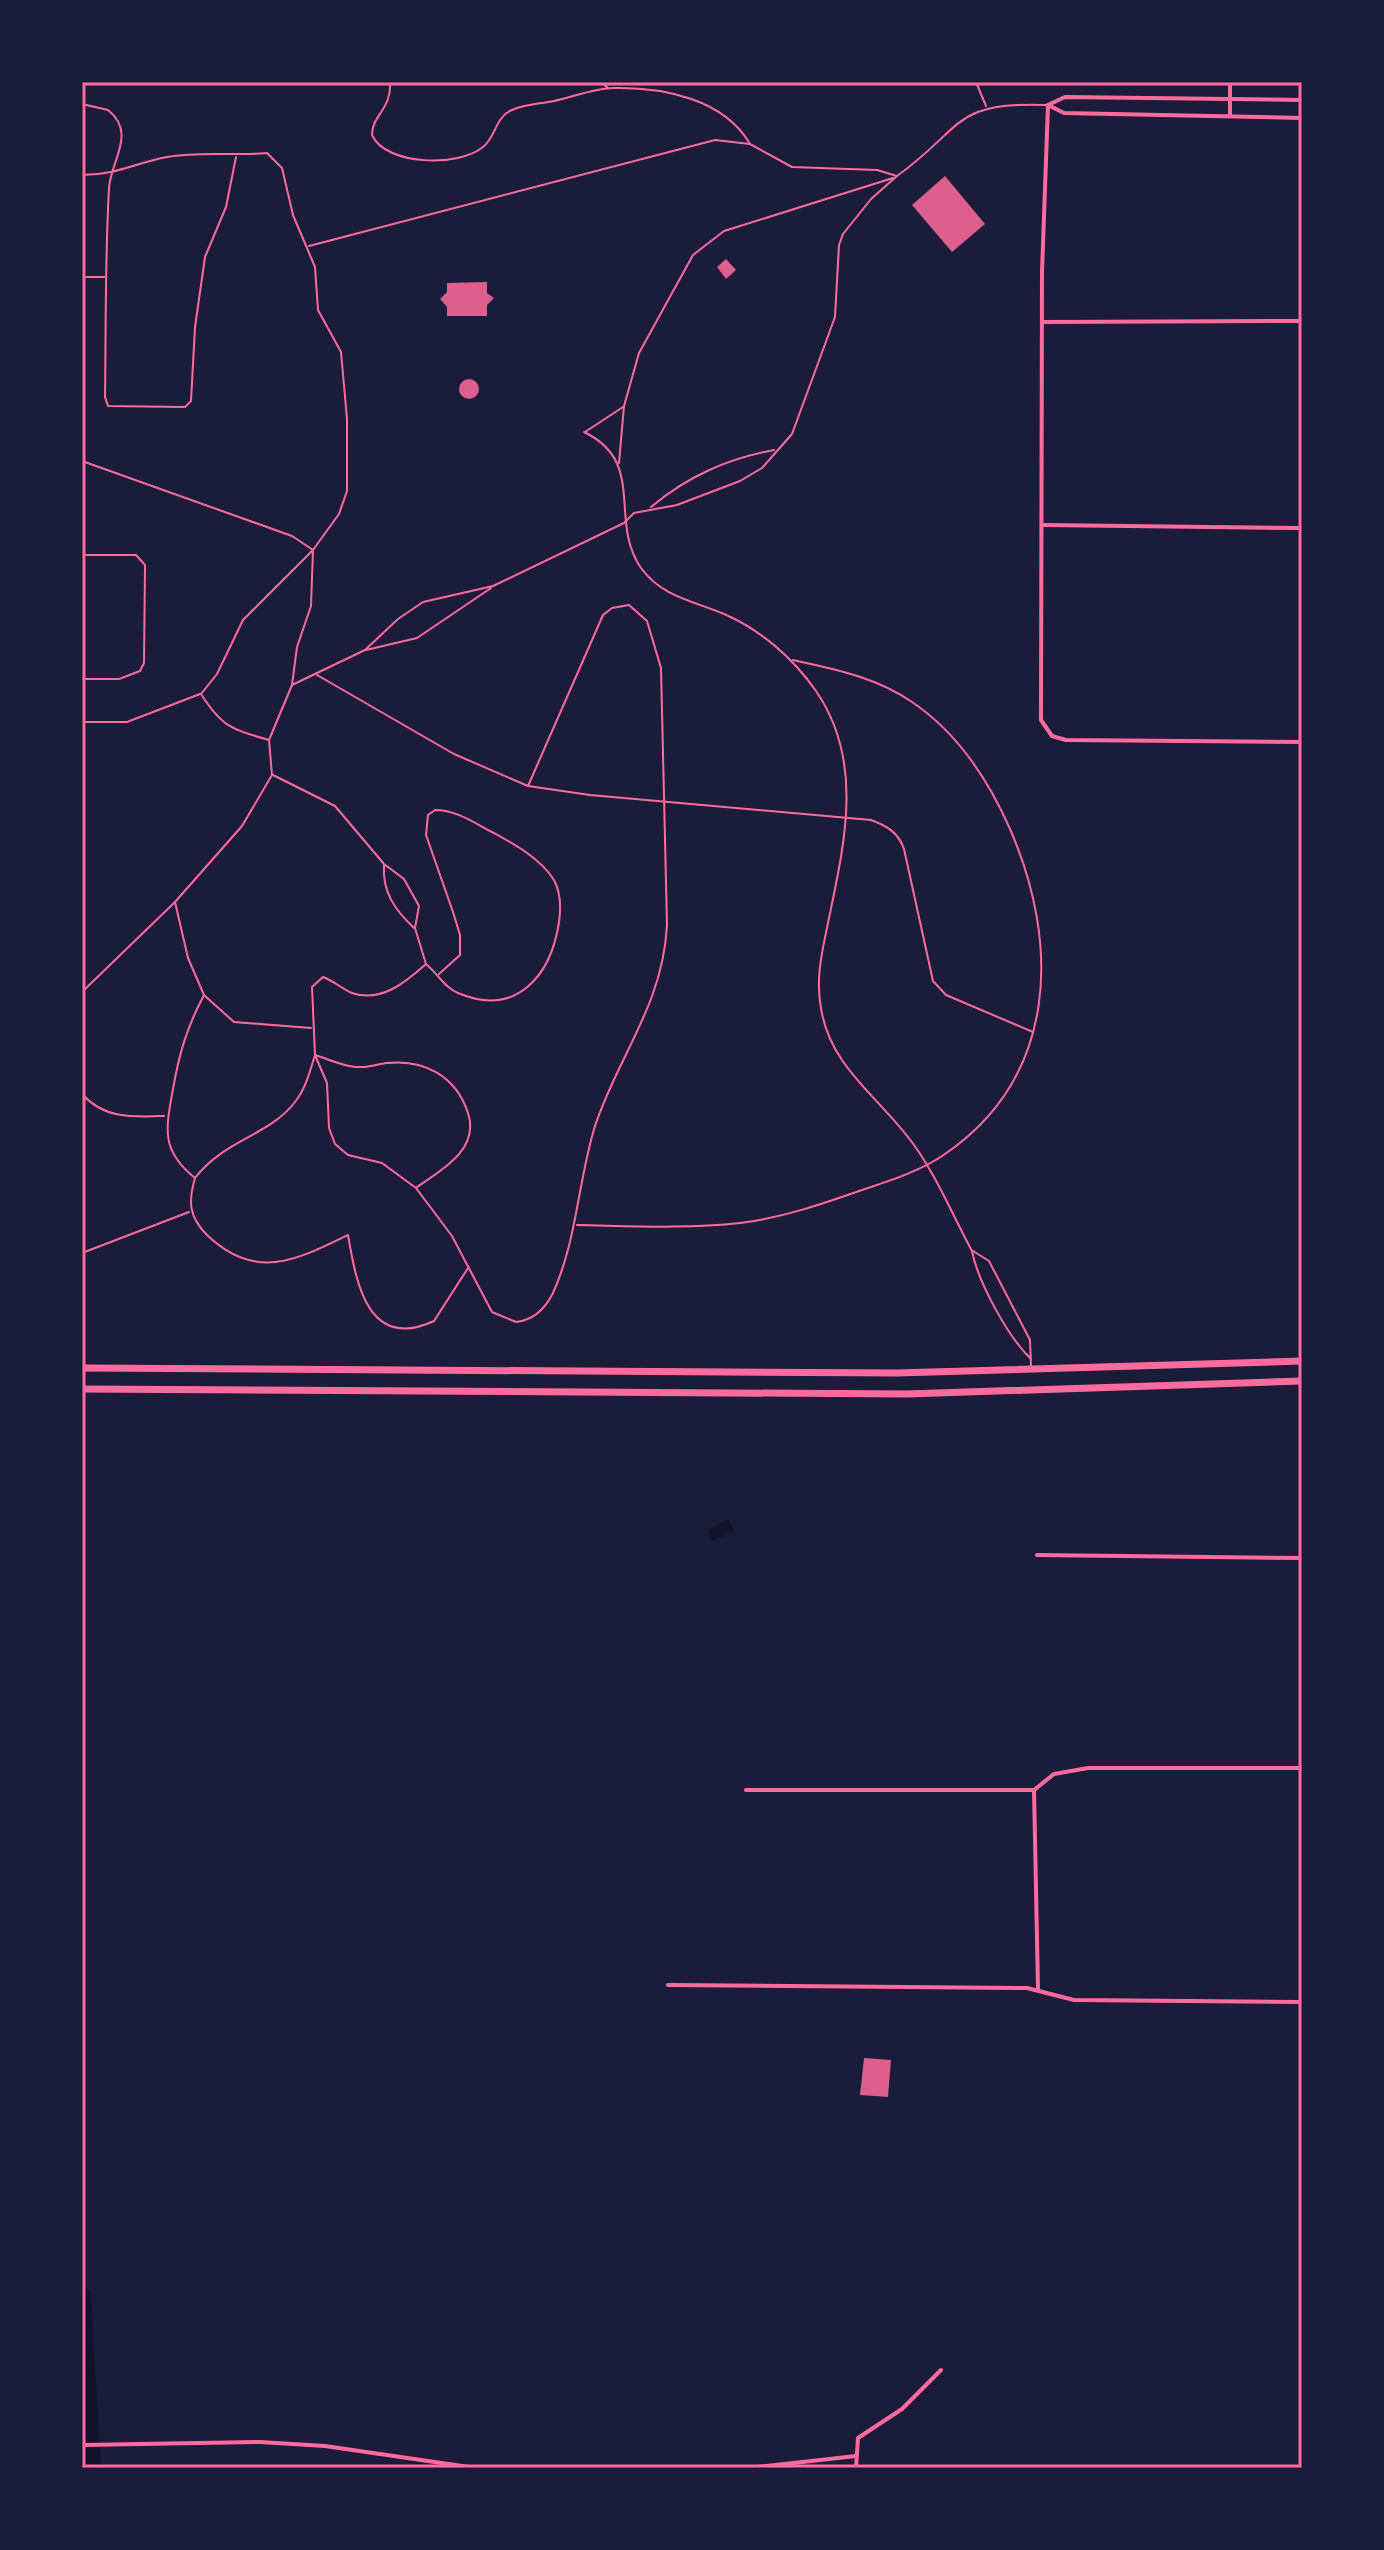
<svg xmlns="http://www.w3.org/2000/svg" width="1384" height="2550" viewBox="0 0 1384 2550" font-family="'Libre Baskerville',serif">
  <rect width="100%" height="100%" fill="#1b1b3a"/>
  <polygon fill="#12122b" points="729,1519 734,1530 713,1541 708,1530"/>
  <g fill="none" stroke-linecap="round" stroke-linejoin="round">
    <polyline stroke="#12122b" stroke-width="18" points="82,2296 92,2468"/>
  </g>
  <g fill="#dd5f8e">
    <polygon points="945,176 985,224 952,252 912,205"/>
    <polygon points="726,259 736,270 726,279 717,267"/>
    <polygon points="487,282 487,293 494,298 487,305 487,316 447,316 447,307 440,299 447,292 447,283"/>
    <circle cx="469" cy="389" r="10"/>
    <polygon points="864,2058 891,2060 888,2097 860,2095"/>
  </g>
  <g fill="none" stroke-linecap="round" stroke-linejoin="round">
    <g stroke="#ff6b9d" stroke-width="2">
      <path d="M390,82C392,109 372,115 372,135C386,166 459,167 483,147C496,137 495,117 512,110C525,104 540,104 554,101C573,97 595,88 614,88C663,87 724,99 750,144"/>
      <polyline points="601,82 608,88"/>
      <polyline points="976,82 986,106"/>
      <path d="M82,104L108,110C137,133 111,160 109,188C105,257 106,328 105,397L108,406L185,407L191,401L195,327L205,257L226,207L236,157"/>
      <path d="M82,175C117,175 135,163 167,157C200,151 234,156 267,153L282,168L293,215L315,267L318,310L341,352L347,419V491L339,514L313,550L311,606L297,647L292,685"/>
      <path d="M309,246L715,140L750,144L792,167L877,170L897,176C964,128 952,101 1046,105"/>
      <polyline points="82,277 106,277"/>
      <path d="M584,432C647,462 608,520 641,568C662,597 694,601 724,614C761,630 793,658 816,691C864,761 845,841 829,918C823,948 815,977 821,1008C830,1068 881,1098 914,1145C937,1177 953,1216 972,1251C978,1282 1008,1337 1031,1359"/>
      <polyline points="585,432 623,407"/>
      <path d="M82,461L292,536L313,550L243,620L217,674L201,694C222,727 231,729 269,740"/>
      <polyline points="619,463 624,406 639,353 693,255 724,231 893,178"/>
      <path d="M651,507C688,476 727,459 774,450"/>
      <polyline points="82,555 136,555 145,565 144,663 140,671 119,679 82,679"/>
      <polyline points="366,650 417,638 491,588"/>
      <path d="M317,675L454,754L528,786L590,795L871,820C887,826 898,832 904,849L933,981L946,995L1033,1032"/>
      <polyline points="82,722 127,722 200,694"/>
      <path d="M273,775L335,806L384,864L404,879L419,906L415,928L426,964C406,982 381,1003 352,993C342,989 334,981 323,977L312,987L315,1055L327,1083L329,1128L335,1144L348,1155L382,1163L416,1188L452,1236L492,1312L516,1322C534,1320 545,1309 553,1293C577,1240 578,1181 595,1126C618,1056 663,1005 667,925L661,668L647,621L629,605L612,608L603,615L528,786"/>
      <path d="M384,865C382,892 395,910 414,928"/>
      <path d="M427,965C438,974 445,988 458,993C517,1018 551,975 559,922C561,908 561,893 554,880C540,858 514,844 492,832C473,822 456,810 435,810L428,815L426,835L453,912L460,935V955L439,974"/>
      <polyline points="82,992 175,902"/>
      <polyline points="205,996 234,1022 311,1028"/>
      <path d="M82,1094C104,1119 133,1117 164,1116"/>
      <path d="M195,1178C225,1139 269,1136 295,1102C306,1088 310,1071 315,1055C328,1059 342,1066 356,1067C367,1068 377,1064 387,1063C424,1059 456,1076 468,1113C480,1149 442,1170 417,1187"/>
      <path d="M577,1225C631,1226 686,1229 740,1223C782,1218 822,1204 862,1190C889,1181 921,1171 945,1154C1058,1076 1060,944 1010,829C988,779 958,733 912,702C876,677 834,669 793,660"/>
      <polyline points="973,1251 989,1261 1030,1340 1031,1366"/>
      <polyline points="82,1253 189,1212"/>
      <path d="M468,1268L434,1321C367,1352 356,1281 348,1235C295,1261 255,1281 207,1235C189,1217 188,1202 195,1178C160,1150 166,1128 173,1089C179,1054 187,1027 204,995L188,958L175,902L242,826L272,775L269,740L292,685L365,650L398,619L423,602L493,586L624,523L634,513L677,505L740,481L762,468L792,434L835,317L839,245L843,234L871,199L897,176"/>
    </g>
    <g stroke="#ff6b9d" stroke-width="4">
      <polyline points="1048,105 1042,272 1041,720 1052,736 1066,740 1302,742"/>
      <polyline points="1048,105 1065,97 1302,100"/>
      <polyline points="1048,105 1064,113 1302,118"/>
      <polyline points="1230,116 1230,82"/>
      <polyline points="1042,322 1302,321"/>
      <polyline points="1043,525 1302,528"/>
      <polyline points="1037,1555 1302,1558"/>
      <polyline points="746,1790 1034,1790 1054,1774 1088,1768 1302,1768"/>
      <polyline points="1034,1790 1038,1989"/>
      <polyline points="668,1985 1027,1988 1074,2000 1302,2002"/>
      <polyline points="82,2445 260,2442 325,2446 476,2468"/>
      <polyline points="749,2468 856,2456"/>
      <polyline points="856,2468 858,2438 902,2409 941,2370"/>
    </g>
    <g stroke="#ff6b9d" stroke-width="7">
      <polyline points="82,1368 897,1373 1302,1361"/>
      <polyline points="82,1389 907,1394 1302,1381"/>
    </g>
  </g>
  <rect width="1384" height="2550" fill="none" stroke="#1b1b3a" stroke-width="168"/>
  <rect x="84" y="84" width="1216" height="2382" fill="none" stroke="#ff6b9d" stroke-width="3"/>
</svg>
